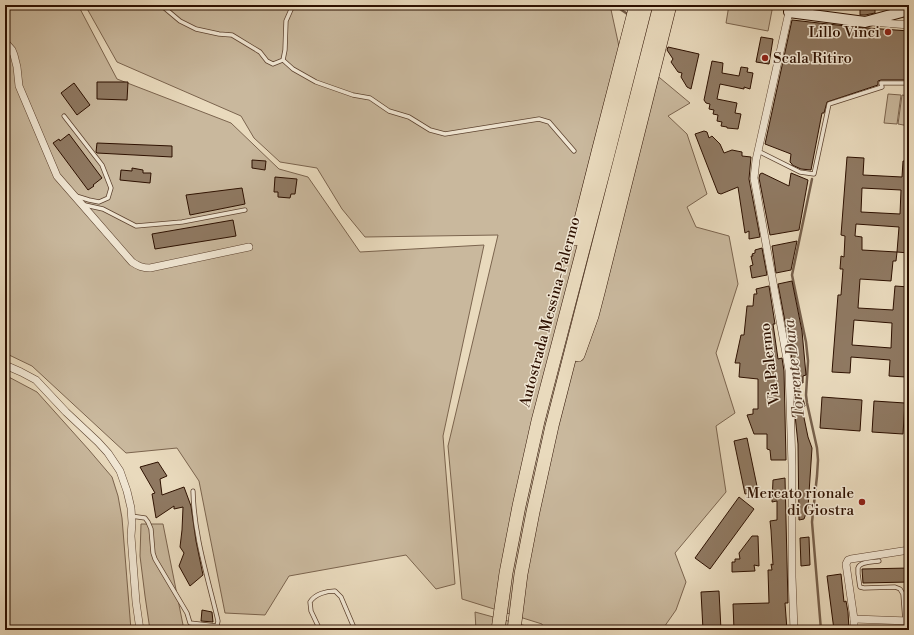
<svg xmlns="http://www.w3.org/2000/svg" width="914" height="635" viewBox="0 0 914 635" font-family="'Libre Bodoni',serif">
  <rect width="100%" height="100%" fill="#e9dabd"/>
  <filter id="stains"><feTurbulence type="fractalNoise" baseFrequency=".005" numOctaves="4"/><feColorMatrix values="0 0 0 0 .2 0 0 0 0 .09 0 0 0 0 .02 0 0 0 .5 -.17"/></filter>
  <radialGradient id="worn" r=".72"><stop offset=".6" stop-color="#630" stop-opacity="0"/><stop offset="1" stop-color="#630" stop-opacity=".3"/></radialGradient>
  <g fill="#c9b89d" stroke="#7b644e">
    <polygon points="5,5 78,5 117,79 231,123 279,169 308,177 360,252 484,245 443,436 455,584 436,589 406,555 289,576 265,615 225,613 199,481 177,448 126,453 32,366 5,353"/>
    <polygon points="85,5 610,5 620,51 660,78 690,103 668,116 687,134 707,194 687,207 696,227 729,236 738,284 716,353 735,413 716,426 726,492 675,553 686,582 676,610 662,630 544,630 542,624 462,599 448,446 498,235 365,237 342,209 317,168 280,162 254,138 241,116 117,62"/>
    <polygon points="729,5 773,5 768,31 726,23"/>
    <polygon points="888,94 901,95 897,124 884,123"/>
    <polygon points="902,95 909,96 909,126 898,124"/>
    <polygon points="5,375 37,392 89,450 112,477 118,496 122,518 131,630 5,630"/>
    <polygon points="141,524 163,524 184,630 150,630 145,596 140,556"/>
    <polygon points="475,612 537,629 537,630 476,630"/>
  </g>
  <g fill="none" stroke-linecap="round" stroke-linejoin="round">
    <g stroke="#77604b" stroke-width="2.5">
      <polyline points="614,5 629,15"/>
      <polyline points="812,179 792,275 806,342 808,361 806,395 807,403 817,448 818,460 817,476 812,522 821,630"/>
    </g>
  </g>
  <g fill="#8f7962" stroke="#2d1000" fill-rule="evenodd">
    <polygon points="860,5 875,5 875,13 865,15 860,15"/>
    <polygon points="792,20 864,28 868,28 909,31 909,80 881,80 878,81 878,85 827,102 824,113 822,113 811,170 801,169 792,165 792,164 790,162 791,154 765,144"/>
    <polygon points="761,37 773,39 769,64 756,62"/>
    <polygon points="668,47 699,54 691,89 687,87 681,77 682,73 678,72 671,62 673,59 667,50"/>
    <polygon points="712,61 723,63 722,73 739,76 741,67 748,68 747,72 753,73 750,89 744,87 744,89 720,84 717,99 737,103 735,113 741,114 738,129 727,128 727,127 721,126 722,122 717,121 718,115 713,114 714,110 709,109 710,104 706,103 704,100"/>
    <polygon points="97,82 128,82 127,100 97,99"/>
    <polygon points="74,83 90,105 77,115 61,93"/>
    <polygon points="704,131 707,132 709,138 712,136 720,144 724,153 732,150 742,152 742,156 751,157 749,179 760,237 749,239 749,231 745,233 738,187 721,194 718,193 695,134"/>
    <polygon points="69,134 102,178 93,185 94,186 88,190 53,143 59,139 60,141"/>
    <polygon points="97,143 172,146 172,157 97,153 96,152"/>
    <path d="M847,157L864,158L863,175L902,177L903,161H909V253L897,252L896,261H893L891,281L860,279L858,308L893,310L895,286L909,287V331L906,377L889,376L890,360L851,357L850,373L832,372L838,295H841L843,269H840L841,256L844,257L845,236L841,235ZM862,188L901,190L900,214L861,212ZM856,224L899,227L897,252L862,250V237L855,236ZM854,320L892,323L891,348L852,345Z"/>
    <polygon points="252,160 266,161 265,170 252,168"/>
    <polygon points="132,168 143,170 143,173 151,173 150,183 120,180 121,170 132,171"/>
    <polygon points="762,173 789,186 791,173 808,180 799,230 770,235 759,178 760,174"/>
    <polygon points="275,177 297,179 295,194 291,194 290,198 278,197 278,192 274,192"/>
    <polygon points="242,188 245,204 190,215 186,195"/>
    <polygon points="233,220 236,236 155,249 152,234"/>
    <polygon points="797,241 791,270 776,273 772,246"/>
    <polygon points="762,248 767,275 752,278 750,266 753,265 751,256 753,256 752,254 755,253 755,250"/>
    <polygon points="792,281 802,331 806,375 803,376 803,383 799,383 799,396 803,399 805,406 802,408 808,437 812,448 808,508 804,519 799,520 798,444 795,415 794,370 778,284"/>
    <polygon points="769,286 775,324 773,324 778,359 782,358 784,371 786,460 771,460 770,450 767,449 767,434 754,434 747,415 753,414 753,409 758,409 758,379 739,377 740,363 735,363 741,335 744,335 747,306 753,306 754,294 757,294 756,289"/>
    <polygon points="822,397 862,400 860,431 820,428"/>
    <polygon points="874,401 905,403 903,434 872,432"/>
    <polygon points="747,438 758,491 745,494 734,441"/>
    <polygon points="158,462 167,476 160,479 162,495 184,487 191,506 196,541 203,575 190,586 179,566 184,553 180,547 182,530 183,507 174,509 174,506 156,518 152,494 155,493 140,467"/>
    <polygon points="785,478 788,603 785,603 787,630 734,630 733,604 769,603 768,570 772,570 771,564 773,565 771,530 770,521 777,520 777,501 772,502 773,480"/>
    <polygon points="739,497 754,509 710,569 695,558"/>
    <polygon points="752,536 758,536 759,566 754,565 755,571 732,572 732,562 735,562 735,559 740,559 739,553"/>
    <polygon points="809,537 810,565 801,566 800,538"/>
    <polygon points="909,568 909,582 863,583 862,569"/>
    <polygon points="841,574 844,602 846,601 848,612 849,630 834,630 827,576"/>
    <polygon points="719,591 721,630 703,630 701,592"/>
    <polygon points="202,610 212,612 213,622 201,621"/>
  </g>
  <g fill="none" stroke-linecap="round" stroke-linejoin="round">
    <g stroke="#5c422f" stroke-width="5">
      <g id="service">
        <polyline points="161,5 180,21 196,29 219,34 232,35 260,52 267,61 273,64 283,60 285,50 286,21 293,5"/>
        <polyline points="283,60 293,69 316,82 353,95 370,98 389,111 409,117 430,130 445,134 539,119 549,122 574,151"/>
        <polyline points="64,116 102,165 111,188 108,198 99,202 89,200 76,196"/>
        <polyline points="758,151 800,172 814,174 829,104 882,87 881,83 909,83"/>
        <polyline points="85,205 103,209 136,226 182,222 245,210"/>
        <path d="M131,516L145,518L148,522L151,529L153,553L155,559L187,613L190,623L217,626L218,621C208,578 194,536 193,491"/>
        <path d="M879,561C874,562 860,561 858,568C858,569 858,573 858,574C859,579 859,583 860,587L864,588L895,587L900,589L903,594L905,621"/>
        <path d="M320,630L311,611L310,602C315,594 326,591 335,591L341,597L355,630"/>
      </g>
    </g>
    <g stroke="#5c422f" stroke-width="8">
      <g id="minor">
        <polyline points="789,12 756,160 754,178 789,370 792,465 792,577 794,630"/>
        <polyline points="871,22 909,25"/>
        <path d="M5,42L12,50L14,55L17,67L19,86L57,176L132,262C138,266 142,268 150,268L249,247"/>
        <polyline points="5,365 21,372 36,380 66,412 98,442 108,453 120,471 127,491 131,508 132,523 131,536 136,602 140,630"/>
        <polyline points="854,619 909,621"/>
        <polyline points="854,630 854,619 846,564 848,560 851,559 909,550"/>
      </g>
    </g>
    <g stroke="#2d1000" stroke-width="12">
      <polyline id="secondary" points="790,5 789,12 865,22 909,10"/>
    </g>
    <g stroke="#2d1000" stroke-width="14">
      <g id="motorway">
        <polyline points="576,239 598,152 636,5"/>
        <polyline points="578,355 592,316 599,289 670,5"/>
        <polyline points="498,630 506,573 519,506 538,421 608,154 646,5"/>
        <polyline points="514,630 521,574 533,512 552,426 660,5"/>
      </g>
    </g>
    <use href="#service" stroke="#f1e7d4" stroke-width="3.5"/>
    <use href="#minor" stroke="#f1e7d4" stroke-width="7"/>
    <use href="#secondary" stroke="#f1e7d4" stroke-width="10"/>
    <use href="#motorway" stroke="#e9dabd" stroke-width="13"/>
  </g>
  <g fill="#8f2418" stroke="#f1e7d4" stroke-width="1.5">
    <circle cx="888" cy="32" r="4"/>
    <circle cx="765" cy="58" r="4"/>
    <circle cx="862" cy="502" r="4"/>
  </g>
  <g text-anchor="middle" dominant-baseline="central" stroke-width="3" stroke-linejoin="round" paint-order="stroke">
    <g font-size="15" fill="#2d1000" stroke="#f1e7d4" text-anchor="end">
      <text x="880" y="32">Lillo Vinci</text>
      <text x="773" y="58" text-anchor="start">Scala Ritiro</text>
      <text x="854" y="493">Mercato rionale<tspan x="854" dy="17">di Giostra</tspan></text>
    </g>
    <g font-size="15" fill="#2d1000" stroke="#f1e7d4">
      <text transform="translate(550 312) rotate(-75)">Autostrada Messina-Palermo</text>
      <text transform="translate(770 364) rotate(-97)">Via Palermo</text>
    </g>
    <g font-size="16" font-style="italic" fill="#5f4532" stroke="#f1e7d4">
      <text transform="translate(794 369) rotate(-96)">Torrente Dara</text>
    </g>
  </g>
  <rect width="914" height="635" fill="none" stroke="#e9dabd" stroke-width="20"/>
  <rect x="6" y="6" width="902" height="623" fill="none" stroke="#2d1000" stroke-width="2"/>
  <rect x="10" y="10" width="894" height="615" fill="none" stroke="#2d1000"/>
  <rect width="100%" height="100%" filter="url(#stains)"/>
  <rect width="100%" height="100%" fill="url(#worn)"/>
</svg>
